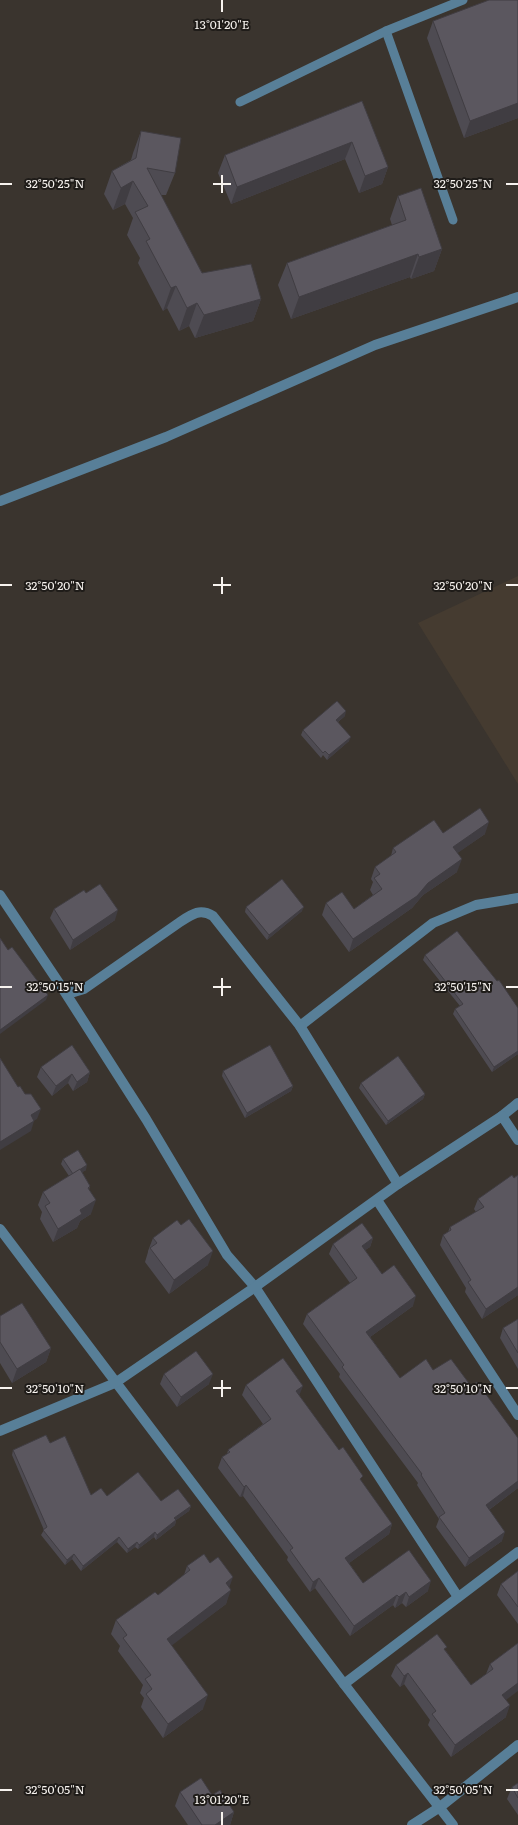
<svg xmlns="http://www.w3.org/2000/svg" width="518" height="1825" viewBox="0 0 518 1825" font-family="Literata,serif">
  <rect width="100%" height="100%" fill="#3a342e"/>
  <polygon fill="#453b30" points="518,576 518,784 418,623"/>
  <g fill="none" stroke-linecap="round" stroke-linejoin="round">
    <g stroke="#587f98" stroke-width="9">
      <polyline points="386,31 453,220"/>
      <polyline points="240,102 386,31 463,0"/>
    </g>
    <g stroke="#587f98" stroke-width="10">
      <polyline points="0,501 166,437 375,345 518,297"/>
      <path d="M0,895L61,986L74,992L84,989L180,922C192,914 200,908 213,916L300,1026L433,923L476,905L518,898"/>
      <polyline points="61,986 146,1119 227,1255 255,1287 458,1597"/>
      <polyline points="300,1026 398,1184"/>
      <polyline points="502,1116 518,1103"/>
      <polyline points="377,1200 518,1415"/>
      <polyline points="0,1229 344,1684 453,1825"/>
      <polyline points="0,1431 115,1383 255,1287 398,1184 502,1116 518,1140"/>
      <polyline points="344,1684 518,1552"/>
      <polyline points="412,1825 440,1807 518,1745"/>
    </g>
  </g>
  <g fill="#4e4b52">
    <polygon points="518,0 518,118 464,138 427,38 433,21"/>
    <polygon points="362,101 388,167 382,184 359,193 345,159 231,204 218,173 225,155"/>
    <polygon points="141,131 175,173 166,195 161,195 202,273 261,299 253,321 195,338 189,326 179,331 167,308 163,311 138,263 140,258 127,235 133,218 125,204 113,210 104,194 112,171 131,160 133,153"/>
    <polygon points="398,196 442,249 434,271 411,279 410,277 291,319 278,285 287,263 392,225 390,219"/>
    <polygon points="345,716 338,722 349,741 327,760 323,755 321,758 301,735 303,730"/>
    <polygon points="443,833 485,834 457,853 457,872 423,895 412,908 349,952 322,915 326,903 354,909 373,895 370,890 373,882 371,879 375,867 391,856 393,848"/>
    <polygon points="86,893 115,920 70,950 50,918 54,909"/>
    <polygon points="246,907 302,911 267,940 245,912"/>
    <polygon points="425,955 497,981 518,1008 518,1054 492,1072 453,1014 455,1009 460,1006 423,960"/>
    <polygon points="41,1067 90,1072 87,1082 73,1091 68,1083 52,1096 37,1077"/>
    <polygon points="223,1071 293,1086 291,1091 245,1118 222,1076"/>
    <polygon points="361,1083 425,1094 423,1099 386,1125 359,1088"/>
    <polygon points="63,1159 86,1170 82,1172 90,1186 89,1190 91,1214 80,1221 77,1228 53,1242 40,1219 42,1212 38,1205 43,1192 69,1176 61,1164"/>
    <polygon points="518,1175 518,1295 482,1319 465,1292 466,1288 440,1245 443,1235 448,1232 450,1227 476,1212 474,1209 478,1199"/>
    <polygon points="153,1238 208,1265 169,1294 145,1262 148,1252 148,1251"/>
    <polygon points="373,1238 370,1247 365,1250 382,1274 413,1306 370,1337 400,1378 433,1370 518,1488 489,1510 502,1541 465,1567 436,1527 439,1519 417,1485 418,1483 339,1377 340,1374 303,1324 307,1314 350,1283 329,1254 333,1244"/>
    <polygon points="0,1316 51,1348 46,1362 12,1383 0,1363"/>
    <polygon points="518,1319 518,1369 500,1338 503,1328"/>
    <polygon points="164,1374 209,1384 177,1407 160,1384"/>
    <polygon points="246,1385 299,1396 392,1524 389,1534 349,1563 363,1583 428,1591 406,1607 402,1603 395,1608 393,1605 350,1636 315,1588 310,1592 287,1560 288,1557 243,1496 240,1497 218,1468 222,1457 227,1454 228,1450 263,1424 242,1395"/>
    <polygon points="50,1443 91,1495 161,1501 191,1506 189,1511 176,1520 175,1525 156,1540 154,1537 138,1549 135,1547 127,1553 117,1542 81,1571 72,1559 65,1565 41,1535 44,1530 12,1455 13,1450"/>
    <polygon points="187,1566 230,1588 226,1604 171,1645 203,1709 163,1738 141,1707 144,1698 140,1693 143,1685 118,1651 120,1646 111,1634 116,1620 158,1595 184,1575"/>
    <polygon points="518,1571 518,1624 497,1595 501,1584"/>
    <polygon points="518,1643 506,1700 506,1717 451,1757 428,1725 430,1720 404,1684 400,1687 391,1676 396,1665 446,1651 471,1685 486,1674 490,1664"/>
    <polygon points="518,1783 518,1815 507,1799 512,1787"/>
    <polygon points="180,1792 212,1795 234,1812 230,1825 188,1825 175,1806"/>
  </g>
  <g fill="#403d42">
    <polygon points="518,103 518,118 464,138 470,121"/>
    <polygon points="352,142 345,159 231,204 237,187"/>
    <polygon points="388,167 382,184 359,193 365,176"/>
    <polygon points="133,181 125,204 113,210 121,188"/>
    <polygon points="442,249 434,271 411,279 419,257"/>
    <polygon points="418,254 410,277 291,319 299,297"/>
    <polygon points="176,286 167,308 163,311 171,288"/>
    <polygon points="261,299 253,321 195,338 204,315"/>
    <polygon points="197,303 189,326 179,331 187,308"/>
    <polygon points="346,711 345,716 334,725 336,720"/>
    <polygon points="351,737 349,741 327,760 329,755"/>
    <polygon points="489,822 485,834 449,859 453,847"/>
    <polygon points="462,859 457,872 423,895 412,908 349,952 353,939 428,883"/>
    <polygon points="304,907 302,911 267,940 269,935"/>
    <polygon points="118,910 115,920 70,950 73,940"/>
    <polygon points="48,995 46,1000 0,1034 0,1030"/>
    <polygon points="518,1051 518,1054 492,1072 494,1067"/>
    <polygon points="90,1072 87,1082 73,1091 77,1082"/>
    <polygon points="72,1074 68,1083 52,1096 56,1086"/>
    <polygon points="293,1086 291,1091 245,1118 247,1113"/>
    <polygon points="425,1094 423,1099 386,1125 388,1121"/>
    <polygon points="41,1109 37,1119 27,1125 31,1115"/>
    <polygon points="34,1121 31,1131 0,1150 0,1142"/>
    <polygon points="87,1165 86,1170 71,1179 73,1174"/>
    <polygon points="96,1200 91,1214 80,1221 77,1228 53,1242 58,1229 80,1210"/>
    <polygon points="373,1238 370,1247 358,1255 362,1246"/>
    <polygon points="213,1251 208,1265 169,1294 174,1280"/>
    <polygon points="518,1287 518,1295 482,1319 486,1309"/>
    <polygon points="416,1296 413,1306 363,1342 366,1332"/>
    <polygon points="51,1348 46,1362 12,1383 17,1369"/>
    <polygon points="213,1374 209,1384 177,1407 181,1397"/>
    <polygon points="303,1386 299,1396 296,1391"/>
    <polygon points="518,1481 518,1488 482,1515 486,1505"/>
    <polygon points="246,1485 243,1496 240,1497 244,1487"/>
    <polygon points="191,1506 189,1511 172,1523 174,1518"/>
    <polygon points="176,1520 175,1525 156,1540 157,1535"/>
    <polygon points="392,1524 389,1534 341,1569 345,1558"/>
    <polygon points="155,1532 154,1537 138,1549 139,1545"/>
    <polygon points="505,1532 502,1541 465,1567 469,1558"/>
    <polygon points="119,1537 117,1542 81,1571 83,1566"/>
    <polygon points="137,1542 135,1547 127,1553 128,1549"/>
    <polygon points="74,1554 72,1559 65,1565 67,1560"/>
    <polygon points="233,1577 228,1591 226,1583"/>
    <polygon points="319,1578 315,1588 310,1592 313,1582"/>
    <polygon points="431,1581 428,1591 406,1607 409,1597"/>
    <polygon points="231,1590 226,1604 162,1653 167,1639"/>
    <polygon points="406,1592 402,1603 395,1608 399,1597"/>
    <polygon points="397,1595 393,1605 350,1636 354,1626"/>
    <polygon points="408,1673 404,1684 400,1687 404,1676"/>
    <polygon points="518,1683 518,1691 498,1706 502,1695"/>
    <polygon points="208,1695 203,1709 163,1738 168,1724"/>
    <polygon points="510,1705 506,1717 451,1757 455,1745"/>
    <polygon points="234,1812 230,1825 215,1825"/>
  </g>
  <g fill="#5b575f" stroke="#403d42">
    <polygon points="489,0 518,0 518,103 470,121 433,21"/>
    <polygon points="362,101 388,167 365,176 352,142 237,187 225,155"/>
    <polygon points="141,131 181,138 175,173 147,168 202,273 251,264 261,299 204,315 197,303 187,308 176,286 171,288 146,241 150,239 135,212 148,206 133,181 121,188 112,171 136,158"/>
    <polygon points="421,188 442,249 419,257 418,254 299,297 287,263 406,220 398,196"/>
    <polygon points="337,701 346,711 336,720 351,737 329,755 325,751 323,753 303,730"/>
    <polygon points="480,808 489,822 453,847 462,859 428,883 417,896 353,939 326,903 342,892 354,909 382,889 374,878 380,874 375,867 396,852 393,848 434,820 443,833"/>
    <polygon points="282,879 304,907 269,935 246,907"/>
    <polygon points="100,884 118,910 73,940 54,909 84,890 86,893"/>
    <polygon points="457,931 497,981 499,980 518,1008 518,1051 494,1067 455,1009 463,1004 425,955"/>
    <polygon points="0,938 8,950 12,947 48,995 0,1030"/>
    <polygon points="72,1045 90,1072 77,1082 72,1074 56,1086 41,1067"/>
    <polygon points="270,1045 293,1086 247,1113 223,1071"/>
    <polygon points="398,1056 425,1094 388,1121 361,1083"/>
    <polygon points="0,1058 18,1087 20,1086 25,1094 31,1094 41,1109 31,1115 34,1121 0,1142"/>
    <polygon points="78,1150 87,1165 73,1174 63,1159"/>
    <polygon points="80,1169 90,1186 88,1188 96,1200 80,1210 82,1214 58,1229 45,1206 50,1203 43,1192"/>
    <polygon points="512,1175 514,1178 518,1175 518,1287 486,1309 468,1282 471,1280 443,1235 451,1230 450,1227 484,1207 478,1199"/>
    <polygon points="189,1219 213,1251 174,1280 150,1248 157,1243 153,1238 177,1220 181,1225"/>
    <polygon points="362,1223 373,1238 362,1246 382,1274 394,1265 416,1296 366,1332 400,1378 426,1359 433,1370 451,1359 471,1386 477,1382 518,1438 518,1481 486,1505 505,1532 469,1558 439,1517 445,1513 421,1475 422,1474 342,1367 344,1365 307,1314 357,1278 333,1244"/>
    <polygon points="22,1303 51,1348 17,1369 0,1342 0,1316"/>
    <polygon points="518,1319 518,1353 503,1328"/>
    <polygon points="196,1351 213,1374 181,1397 164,1374"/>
    <polygon points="283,1358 303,1386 296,1391 339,1450 343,1447 363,1476 360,1479 392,1524 345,1558 363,1583 409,1550 431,1581 409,1597 406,1592 399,1597 397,1595 354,1626 319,1578 313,1582 290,1550 293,1548 246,1485 244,1487 222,1457 230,1452 228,1450 271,1419 246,1385"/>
    <polygon points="46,1435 50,1443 65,1436 91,1495 101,1488 107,1496 138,1472 161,1501 178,1489 191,1506 174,1518 176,1520 157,1535 155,1532 139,1545 137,1542 128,1549 119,1537 83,1566 74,1554 67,1560 43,1530 47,1527 13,1450"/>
    <polygon points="204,1554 210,1563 218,1557 233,1577 226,1583 231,1590 167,1639 208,1695 168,1724 146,1694 152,1689 145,1679 151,1675 123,1638 127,1635 116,1620 155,1592 158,1595 190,1570 187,1566"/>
    <polygon points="518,1571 518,1607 501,1584"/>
    <polygon points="437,1634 447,1647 444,1649 471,1685 493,1669 490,1664 518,1643 518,1683 502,1695 510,1705 455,1745 432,1714 436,1711 408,1673 404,1676 396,1665"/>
    <polygon points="201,1778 212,1795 220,1790 234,1812 215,1825 202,1825 180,1792"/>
    <polygon points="518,1783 518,1798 512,1787"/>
  </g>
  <path fill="none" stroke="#f7f3ef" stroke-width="2" d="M222,0V12M222,175V193M0,184H12M213,184H231M506,184H518M222,577V594M0,585H12M213,585H231M506,585H518M222,978V996M0,987H12M213,987H231M506,987H518M222,1380V1397M0,1388H12M213,1388H231M506,1388H518M0,1790H12M506,1790H518M222,1812V1825"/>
  <g font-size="12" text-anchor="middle" fill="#f7f3ef" stroke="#1f1c19" stroke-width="4" stroke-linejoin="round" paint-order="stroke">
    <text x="222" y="29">13°01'20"E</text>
    <text x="55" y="188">32°50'25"N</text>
    <text x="463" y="188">32°50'25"N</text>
    <text x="55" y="590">32°50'20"N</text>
    <text x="463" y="590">32°50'20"N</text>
    <text x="55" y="991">32°50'15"N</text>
    <text x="463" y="991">32°50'15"N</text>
    <text x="55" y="1393">32°50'10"N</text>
    <text x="463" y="1393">32°50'10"N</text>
    <text x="55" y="1794">32°50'05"N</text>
    <text x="463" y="1794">32°50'05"N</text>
    <text x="222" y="1804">13°01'20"E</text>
  </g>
</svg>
